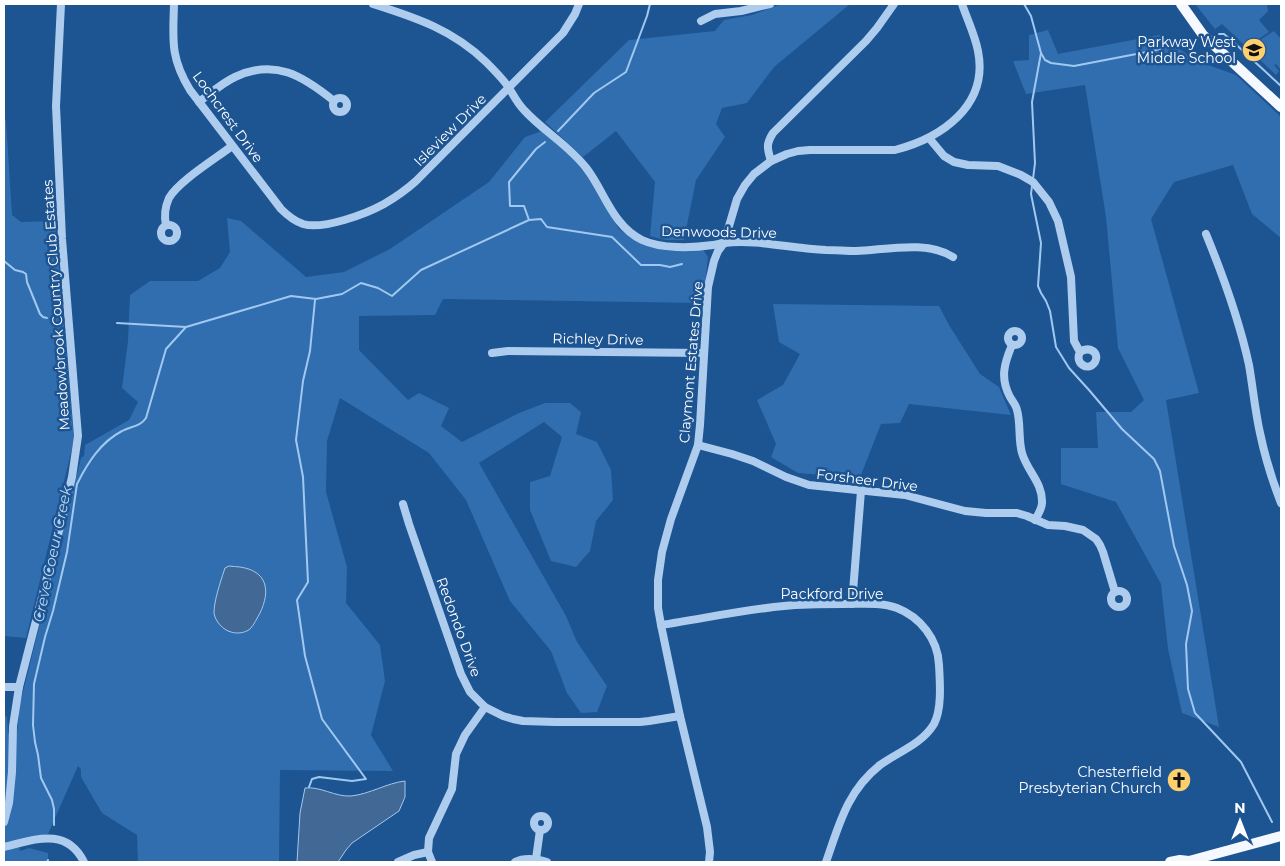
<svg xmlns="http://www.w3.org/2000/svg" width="1285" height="866" viewBox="0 0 1285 866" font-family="Montserrat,sans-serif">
  <rect width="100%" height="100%" fill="#1d5492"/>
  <g fill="#316eaf">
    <polygon points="781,4 850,4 774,67 747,103 722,108 716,124 725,137 696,180 684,240 665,240 650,236 655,182 616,131 583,157 545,122 629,40 715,31 724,20 752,15"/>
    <polygon points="1195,4 1262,4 1267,5 1268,11 1259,20 1269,32 1253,43 1259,49 1255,43 1274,31 1281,39 1281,70 1276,64 1274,65 1279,71 1276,75 1222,24 1215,29"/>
    <polygon points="1048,30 1058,54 1159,35 1197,61 1236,75 1281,117 1281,238 1252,214 1233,165 1174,182 1151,219 1199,393 1166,400 1219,727 1182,713 1168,649 1161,584 1116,502 1061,484 1061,448 1098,448 1096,412 1131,412 1144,400 1118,348 1106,217 1085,85 1026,94 1013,61 1029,60 1029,35"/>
    <polygon points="4,115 6,121 12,215 21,222 55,221 74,440 26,638 4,636"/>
    <polygon points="542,131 580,165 619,229 631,237 703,249 708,257 703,303 443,299 435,315 359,316 359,350 408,400 419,393 449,408 441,426 462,442 519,413 545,403 570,403 581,412 576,434 597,442 611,470 613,500 596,521 590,551 576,567 551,561 530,510 530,482 550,476 562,437 544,422 479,463 566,616 577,642 607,686 597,712 581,713 567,693 551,651 510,601 466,500 429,453 340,398 327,441 326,492 347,567 346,603 380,645 385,681 371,735 393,771 280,770 279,862 138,862 137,835 102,813 81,777 81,769 78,766 48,834 4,845 4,717 7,716 8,733 17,733 20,704 81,458 84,456 85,445 129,420 138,402 122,388 128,341 130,295 150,281 198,281 220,268 230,252 227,218 241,221 306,277 344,272 390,249 489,182 525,137"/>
    <polygon points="773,304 939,306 949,325 980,374 999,387 1011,415 909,404 900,423 881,424 859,480 844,477 798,473 771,457 776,444 757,400 783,385 800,354 779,342"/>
    <polygon points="19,846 20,851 29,848 48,853 48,862 4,862 4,850"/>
  </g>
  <g fill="#426995" stroke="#a1c8f0">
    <path d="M229,566C233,566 236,567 240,567C267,571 271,590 260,613C257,618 254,625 250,629C245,633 237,634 231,632C223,630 215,621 214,613C214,601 220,583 224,571L225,568Z"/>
    <path d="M405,781V797L399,811L352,843L346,850L338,862H297L300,813L305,788C320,786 335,797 351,796C370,794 387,783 405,781Z"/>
  </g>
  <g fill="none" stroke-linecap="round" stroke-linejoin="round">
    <g stroke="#a1c8f0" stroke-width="2">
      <polyline points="1024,4 1031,16 1041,53 1045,60 1051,63 1074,66 1152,51 1191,41"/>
      <polyline points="1219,34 1224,34 1230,39 1281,86"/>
      <polyline points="558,131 594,93 626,72 647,16 650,4"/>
      <polyline points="1033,179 1035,163 1032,102 1041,53"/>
      <polyline points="1032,186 1031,194 1041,243 1038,286 1041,293 1046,301 1050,311 1056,347 1069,368 1089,390 1122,429 1154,459 1160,471 1174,546 1187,585 1192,611 1186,644 1188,689 1195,713 1241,762 1272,822"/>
      <polyline points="529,220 541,219 547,227 612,237 641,265 660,265 670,267 682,264"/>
      <polyline points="4,261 15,270 23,272 26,274 27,282 40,314 43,317 47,318"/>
      <polyline points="117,323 186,327"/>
      <polyline points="309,787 312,779 319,777 352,781 366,779 322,719 305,656 297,600 308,582 303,477 296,440 303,381 310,351 315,300"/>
      <path d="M54,825V809L52,800L41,778L38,755L35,742L33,725L34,684L45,637L53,611L67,552L77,484C88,462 101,442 122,431C131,426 140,427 146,418L166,349L186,327L291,296L316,299L342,294L361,283L378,288L392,296L421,270L529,220L524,206H510L509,182L536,149L545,142"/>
      <polyline points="47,862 48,860"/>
    </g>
    <g stroke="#aecdee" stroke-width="8">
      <path d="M174,4C173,40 170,57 190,90L281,209C287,215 294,221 303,224C323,230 366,214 384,204C396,197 406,190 416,181L563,33L575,14L579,4"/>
      <path d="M373,4C417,18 453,30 486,62C493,69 504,80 509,88C514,96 517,103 524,110C543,131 570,146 587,169C605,193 613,226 642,240C661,249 692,248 713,245C716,245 720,243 724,243C758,239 792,249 826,250C836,250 846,251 856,251C885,250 927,240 953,257"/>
      <polyline points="701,21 715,14 741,11 770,4"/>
      <circle cx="340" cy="105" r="7"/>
      <path d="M199,102C211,93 222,83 235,77C275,58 303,76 334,101"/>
      <path d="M929,138L944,156L954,162L968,165L998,166L1021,175L1033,182L1049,202L1058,221L1071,277L1074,341L1080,352C1074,364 1089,372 1095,362C1100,352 1089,346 1080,352"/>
      <path d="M771,161C767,148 766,144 773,133L866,41L877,28L894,4"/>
      <path d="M166,225C164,216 165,207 169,198C179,181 215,159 232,146"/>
      <circle cx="169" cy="233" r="8"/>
      <path d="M1206,234C1224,278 1239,319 1249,365C1253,388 1255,411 1260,433C1265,457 1272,480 1281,503"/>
      <circle cx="1015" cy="338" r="7"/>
      <path d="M1012,345C1004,364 1000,378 1010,397C1013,402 1016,405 1017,410C1021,424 1018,439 1022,453C1027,471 1043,483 1042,503C1042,508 1038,515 1035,520"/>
      <polyline points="492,353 508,351 704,353"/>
      <polyline points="698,445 732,454 753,461 786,477 809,485 905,495 965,511 986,513 1017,513 1027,516 1048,525 1065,526 1083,530 1096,539 1100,545 1103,552 1115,592"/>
      <polyline points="403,504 409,524 461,674 470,692 485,707 503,716 513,719 523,721 555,722 640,722 649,721 680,716"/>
      <circle cx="1119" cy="599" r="8"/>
      <polyline points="852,604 861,491"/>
      <path d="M661,625C701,619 742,610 784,606C804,604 824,604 844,604C861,604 881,602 897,608C920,617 938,639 939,665C940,683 942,709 934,724C922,744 898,752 880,765C847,791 839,825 826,862"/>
      <polyline points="4,687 19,687"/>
      <circle cx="541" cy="823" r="7"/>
      <polyline points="4,822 9,803 12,772 13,726 19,687 61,523 72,477 78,436 62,239 56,106 61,4"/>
      <path d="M4,847C34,840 66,826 84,862"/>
      <polyline points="536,859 540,830"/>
      <polyline points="398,862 414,855 428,852"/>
      <polyline points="432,862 428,852 429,838 452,789 456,754 465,735 485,707"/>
      <path d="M515,862C525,857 537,859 547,862"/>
      <path d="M709,862L710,852L707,827L680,716L661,625L658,608V580L662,552L671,519L698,445L700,425L708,287L714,261L718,251L724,243L737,199L745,185L754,174L771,161L787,154L798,151L810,150H895C941,138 989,106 978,51C975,35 967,19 962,4"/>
    </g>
    <g stroke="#f5f9ff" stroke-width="10">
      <polyline points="1181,4 1203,35 1281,107"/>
      <polyline points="1170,862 1180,860 1189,861"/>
      <polyline points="1187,862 1189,861 1281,836"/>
    </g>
  </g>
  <defs>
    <g id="school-disc" transform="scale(1.25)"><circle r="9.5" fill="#fdcf6d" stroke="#1d5492"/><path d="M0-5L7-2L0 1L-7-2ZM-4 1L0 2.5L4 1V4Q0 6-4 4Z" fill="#111"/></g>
    <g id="church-disc" transform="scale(1.25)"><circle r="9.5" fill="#fdcf6d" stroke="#1d5492"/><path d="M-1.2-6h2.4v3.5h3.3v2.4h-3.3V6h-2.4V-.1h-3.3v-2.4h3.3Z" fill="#111"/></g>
  </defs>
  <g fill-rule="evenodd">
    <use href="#school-disc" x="1254" y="50"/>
    <use href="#church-disc" x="1179" y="780"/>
  </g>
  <g text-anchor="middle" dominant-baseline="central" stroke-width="5" stroke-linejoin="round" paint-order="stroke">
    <g font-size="14" fill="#fff" stroke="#1d5492" text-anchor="end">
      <text x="1236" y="42">Parkway West<tspan x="1236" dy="16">Middle School</tspan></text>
      <text x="1162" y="772">Chesterfield<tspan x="1162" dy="16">Presbyterian Church</tspan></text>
    </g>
    <g font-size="14" fill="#fff" stroke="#1d5492">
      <text transform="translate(228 117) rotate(54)">Lochcrest Drive</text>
      <text transform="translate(450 130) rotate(-45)">Isleview Drive</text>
      <text transform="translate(719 232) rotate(1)">Denwoods Drive</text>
      <text transform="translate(56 305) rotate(-94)">Meadowbrook Country Club Estates</text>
      <text transform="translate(598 339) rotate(1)">Richley Drive</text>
      <text transform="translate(691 362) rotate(-85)">Claymont Estates Drive</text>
      <text transform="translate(867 480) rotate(7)">Forsheer Drive</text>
      <text x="832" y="594">Packford Drive</text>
      <text transform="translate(459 627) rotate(70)">Redondo Drive</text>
    </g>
    <g font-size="15" font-style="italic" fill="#bad7f5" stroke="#1d5492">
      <text transform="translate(52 554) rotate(-78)">Creve Coeur Creek</text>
    </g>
  </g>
  <rect width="1285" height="866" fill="none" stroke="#ffffff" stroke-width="10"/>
  <g transform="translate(1240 821)" stroke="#1d5492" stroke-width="4" paint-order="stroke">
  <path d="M0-4L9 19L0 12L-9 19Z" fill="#ffffff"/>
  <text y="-8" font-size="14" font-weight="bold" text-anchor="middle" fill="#ffffff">N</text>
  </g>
</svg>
